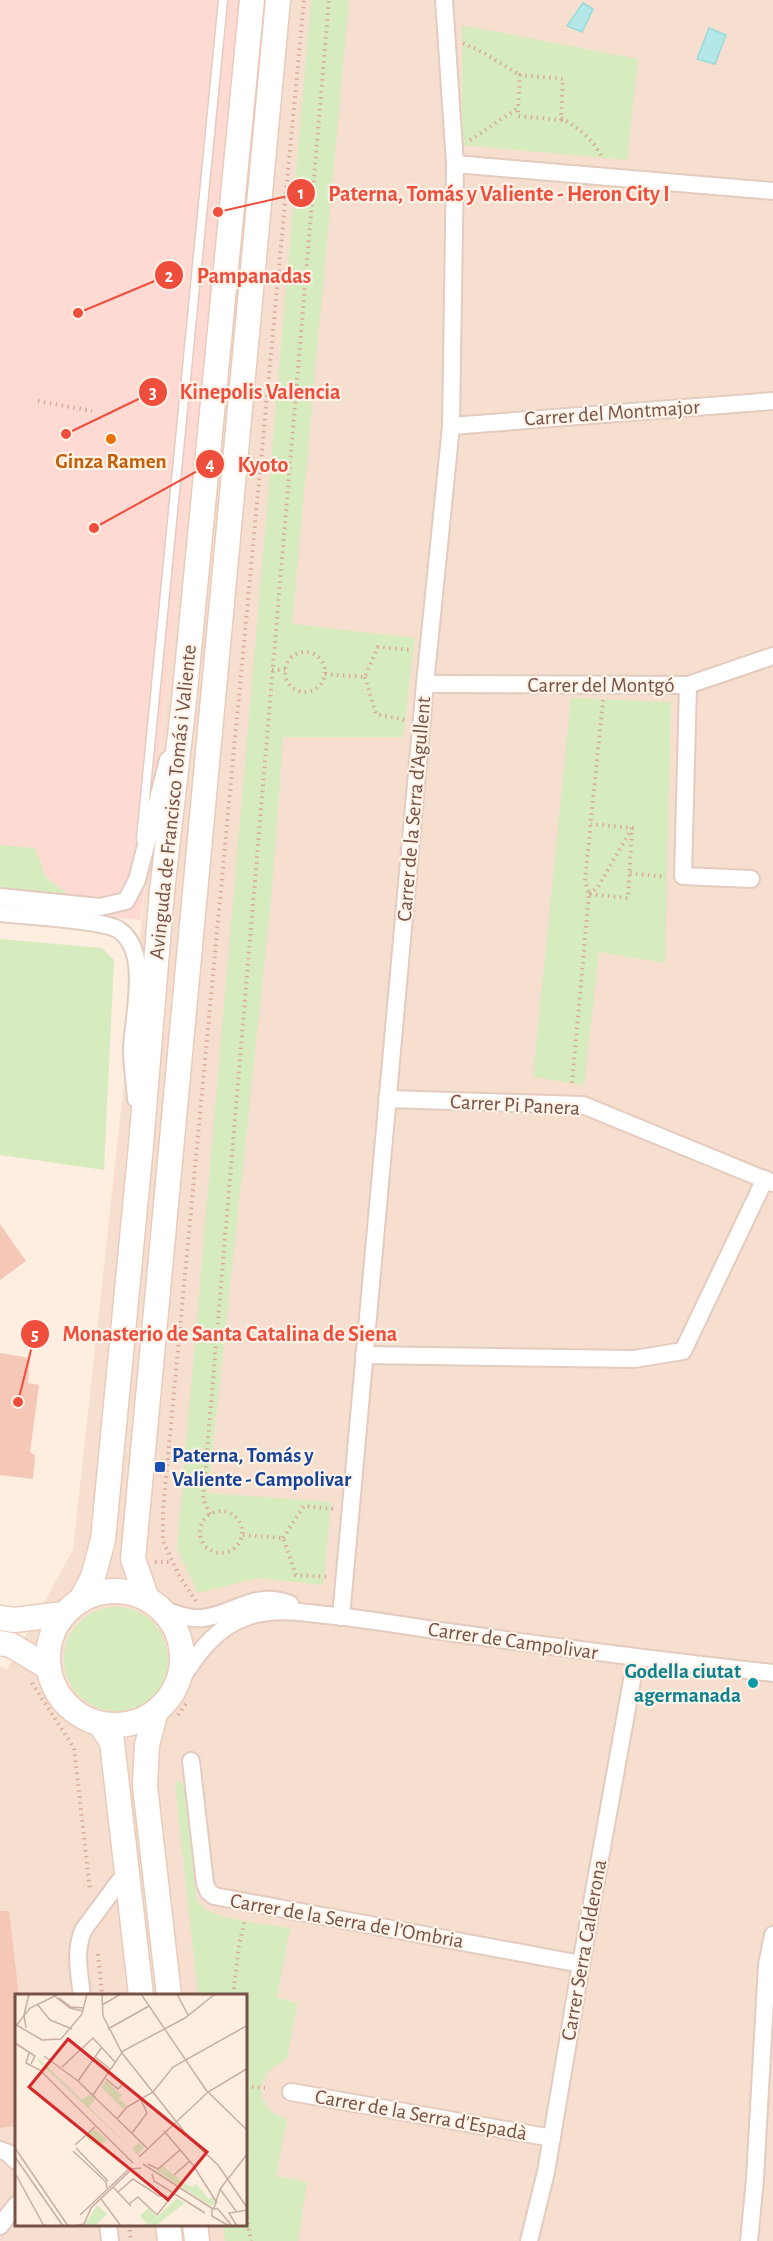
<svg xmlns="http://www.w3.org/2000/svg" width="773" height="2241" viewBox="0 0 773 2241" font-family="'Alegreya Sans',sans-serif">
  <rect width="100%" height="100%" fill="#feeee0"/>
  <path fill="#f6dfce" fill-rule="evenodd" d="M249,0H773V2241H0V1666L7,1669L73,1550L175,615ZM16,1995H246V2224H16Z"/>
  <polygon fill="#ffdad3" points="0,0 249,0 175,615 141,920 0,906"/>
  <g fill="#d6ecbe">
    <polygon points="311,0 349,0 292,624 415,638 403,737 283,737 271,902 208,1493 331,1502 323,1585 258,1578 198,1593 177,1549"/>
    <polygon points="462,25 638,59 627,160 462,145"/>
    <polygon points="571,698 671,702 665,963 599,952 584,1085 533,1077"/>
    <polygon points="0,845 35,848 46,877 68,894 0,887"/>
    <polygon points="0,939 102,948 114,960 104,1170 0,1155"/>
    <circle cx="116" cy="1659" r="52"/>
    <path d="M179,1781L182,1783L185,1791L196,1898C199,1903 203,1909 209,1911C229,1921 267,1924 290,1928L277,1998L297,2003L287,2059C279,2063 272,2067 267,2074C253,2093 266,2114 287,2119L276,2176L307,2182L298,2241H225L223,2225L246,2224V1995H198L175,1783Z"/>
  </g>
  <g fill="#b4e7e8" stroke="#99d9da" stroke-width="1.5">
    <polygon points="583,3 593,9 582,32 567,26"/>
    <polygon points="709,28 726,35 715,64 697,59"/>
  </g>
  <g fill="#f5c7b6">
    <polygon points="0,1224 26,1261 0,1280"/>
    <polygon points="0,1353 30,1358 28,1383 39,1385 30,1452 35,1455 33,1479 0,1475"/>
    <polygon points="0,1911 9,1911 19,1995 16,1995 16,2126 0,2128"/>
  </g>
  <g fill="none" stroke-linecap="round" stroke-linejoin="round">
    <g stroke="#e4cbbf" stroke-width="11">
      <polyline id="lane" points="141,839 223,0"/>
    </g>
    <g stroke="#e4cbbf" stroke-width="20">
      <g id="street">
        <polyline points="455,164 773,191"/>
        <polyline points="451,426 773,401"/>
        <polyline points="425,684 688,685 773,656"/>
        <polyline points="688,685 683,876 751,879"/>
        <polyline points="0,897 100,907 126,901 137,880 168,760"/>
        <path d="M0,913C23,916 103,919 119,930C151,952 133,1016 132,1049C132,1065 135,1083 136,1099"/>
        <polyline points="387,1099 583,1105 773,1183"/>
        <polyline points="364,1355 634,1359 683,1351 765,1179"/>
        <path d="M161,1609C174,1613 189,1620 203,1618C235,1614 255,1590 290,1604"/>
        <polyline points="341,1617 425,684 451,426 455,164 444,0"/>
        <path d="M176,1687C195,1657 214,1627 249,1616C275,1608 300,1612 326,1615C367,1619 407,1626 448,1632C556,1647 664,1661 773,1673"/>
        <polyline points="191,1761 205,1883 208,1891 214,1896 581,1964"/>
        <path d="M82,1995C79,1972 74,1950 84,1929L127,1871"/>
        <polyline points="291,2092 552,2138"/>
        <polyline points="0,2150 8,2153 16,2161"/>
        <polyline points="108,2224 110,2241"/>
        <polyline points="0,2226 16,2205"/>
        <polyline points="529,2241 546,2172 581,1964 636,1658"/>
        <polyline points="749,2241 755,2179 767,1965 773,1935"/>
      </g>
    </g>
    <g stroke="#eacbbb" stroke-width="27">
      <g id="secondary">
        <circle cx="115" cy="1658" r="67"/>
        <polyline points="147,1599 133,1559 278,0"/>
        <polyline points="81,1600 93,1577 103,1540 141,1145 162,891 184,701 252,0"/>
        <polyline points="0,1618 14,1620 64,1614"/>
        <polyline points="0,1643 11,1645 49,1668"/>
        <polyline points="156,1711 147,1745 145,1786 169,1995"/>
        <polyline points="100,1724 112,1742 141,1995"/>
        <polyline points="168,2224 170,2241"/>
        <polyline points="195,2224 197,2241"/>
      </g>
    </g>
    <g stroke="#d9aa99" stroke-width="4" stroke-dasharray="1.5 4.5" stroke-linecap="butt">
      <polyline points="463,43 484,53 520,75"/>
      <path d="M561,118C579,128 594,140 602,158"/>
      <polyline points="470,140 518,108 520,75 563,79 561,120 518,116 518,108"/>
      <polyline points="38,401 92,411"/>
      <circle cx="305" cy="672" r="20"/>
      <polyline points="272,670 285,670"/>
      <polyline points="325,674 365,677 378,647 412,650"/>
      <polyline points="365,677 376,714 405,720"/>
      <polyline points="630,873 666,877"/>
      <polyline points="589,894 598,887 632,828 591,824"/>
      <polyline points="590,894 628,898 632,830"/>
      <polyline points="572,1083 589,894 585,881 603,700"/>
      <circle cx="221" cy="1532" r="21"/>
      <polyline points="210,1514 203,1499 329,0"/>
      <polyline points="243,1535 283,1538 296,1575 330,1577"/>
      <polyline points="283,1538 304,1506 333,1509"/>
      <polyline points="155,1562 172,1562"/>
      <polyline points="196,1601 180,1577 163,1541 163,1510 304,0"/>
      <polyline points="32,1683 74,1748 90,1890"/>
      <polyline points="178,1715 187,1702"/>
      <polyline points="98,1954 102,1995"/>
      <polyline points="233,1995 239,1946 245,1919"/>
      <polyline points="246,2086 265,2088"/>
      <polyline points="246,2211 251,2241"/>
      <polyline points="129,2224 131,2241"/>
    </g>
    <use href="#lane" stroke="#fff" stroke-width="8"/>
    <use href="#street" stroke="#fff" stroke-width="16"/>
    <use href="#secondary" stroke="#fff" stroke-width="24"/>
  </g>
  <circle fill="#e8710a" stroke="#fff3e8" stroke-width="2" cx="111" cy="439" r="6"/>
  <rect fill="#1a4fb4" stroke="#fff3e8" stroke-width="2" x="154" y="1461" width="12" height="12" rx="3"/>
  <circle fill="#0f9aa8" stroke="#fff3e8" stroke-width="2" cx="753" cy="1683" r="6"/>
  <g text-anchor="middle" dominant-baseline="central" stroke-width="4.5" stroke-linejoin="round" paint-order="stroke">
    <g font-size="21" fill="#765146" stroke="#fff3e8">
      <text transform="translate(612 413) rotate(-4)">Carrer del Montmajor</text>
      <text x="601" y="685">Carrer del Montgó</text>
      <text transform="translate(173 802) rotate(-84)">Avinguda de Francisco Tomás i Valiente</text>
      <text transform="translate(414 809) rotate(-85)">Carrer de la Serra d'Agullent</text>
      <text transform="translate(515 1105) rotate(3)">Carrer Pi Panera</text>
      <text transform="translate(513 1641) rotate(8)">Carrer de Campolivar</text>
      <text transform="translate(347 1921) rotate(10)">Carrer de la Serra de l’Ombria</text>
      <text transform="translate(584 1950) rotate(-80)">Carrer Serra Calderona</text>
      <text transform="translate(421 2115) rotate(10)">Carrer de la Serra d'Espadà</text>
    </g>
    <g font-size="21" font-weight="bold" fill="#c56008" stroke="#fff3e8">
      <text x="111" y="461">Ginza Ramen</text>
    </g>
    <g font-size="21" font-weight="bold" fill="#164399" stroke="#fff3e8" text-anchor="start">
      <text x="172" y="1455">Paterna, Tomás y<tspan x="172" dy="24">Valiente - Campolivar</tspan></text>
    </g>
    <g font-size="21" font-weight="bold" fill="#0d838f" stroke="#fff3e8" text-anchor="end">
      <text x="741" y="1671">Godella ciutat<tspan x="741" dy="24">agermanada</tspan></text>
    </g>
  </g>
  <g transform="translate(15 1994)">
    <rect width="232" height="232" fill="#feeee0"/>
    <path d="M22,63L67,106L75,100L80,105L74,113L117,155L124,148L129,153L123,161L23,67ZM91,87L107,101L104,104L111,112L108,115L86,93ZM80,135L92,146L84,153L70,143ZM148,172L170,190L177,193L181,190L194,205L198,202L200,209L196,212L142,177ZM162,204L170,209L140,232H134L139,226L133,231L125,222L133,214L142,223ZM82,211L92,220L79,232H69Z" fill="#d6ecbe"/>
    <path fill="none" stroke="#c8afa2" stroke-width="1.5" d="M37,0L55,14L68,17M87,0L88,22L107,59L175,145L203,171L233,215M126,0L191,96L233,137M162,0L173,21M44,4L56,13L69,14M22,10L35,26L57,35M87,11L106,0M0,30L27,46L46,45L67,20L72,0M1,32L15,14L44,0M11,34L9,21L14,0M93,35L134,12M0,49L20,62L16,70M14,59L11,69L25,76L118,169M29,62L63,87L132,154M80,63L95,75M47,73L78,44L100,68M91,85L103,95L107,91M63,87L87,53M78,101L108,57L170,24L200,0M102,125L112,113L138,98L158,73L233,31M149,137L178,171L202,209M117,139L132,119L126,106M60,151L80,133M0,154L53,232M61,154L93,187M58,157L91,188L92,194M0,163L48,232M124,163L193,98L233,74M128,170L198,215M133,170L143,175L165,156M0,179L29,232M137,180L139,187L190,219M159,181L175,167M98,193L116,212M205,195L221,217M103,198L118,185L144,202H151L153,207L142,221L123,203L114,210M86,205L106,232M199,214L205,195L233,159M65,221L113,176M59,232L69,230L76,214L117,175L126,174M214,232L197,222V215H203L217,232M222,232L214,219L233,216"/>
    <path fill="#d62828" fill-opacity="0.15" stroke="#d62828" stroke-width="3" d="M53,45L192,158L153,206L14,93Z"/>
    <rect width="232" height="232" fill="none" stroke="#765146" stroke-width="3"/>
  </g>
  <path fill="none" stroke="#f04e3d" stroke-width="2" d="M218 212L301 193M78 313L169 275M66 434L153 392M94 528L210 464M18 1402L35 1334"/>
  <g fill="#f04e3d" stroke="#fff3e8" stroke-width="2">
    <circle cx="218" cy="212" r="6"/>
    <circle cx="78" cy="313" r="6"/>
    <circle cx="66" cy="434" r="6"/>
    <circle cx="94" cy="528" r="6"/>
    <circle cx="18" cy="1402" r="6"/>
    <circle cx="301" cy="193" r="15"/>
    <circle cx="169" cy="275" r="15"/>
    <circle cx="153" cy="392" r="15"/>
    <circle cx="210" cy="464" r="15"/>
    <circle cx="35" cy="1334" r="15"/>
  </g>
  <g font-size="18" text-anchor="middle" font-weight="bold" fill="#fff">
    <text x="301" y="199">1</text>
    <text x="169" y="282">2</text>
    <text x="153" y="398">3</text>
    <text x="210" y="470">4</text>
    <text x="35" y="1340">5</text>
  </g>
  <g font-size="22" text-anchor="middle" font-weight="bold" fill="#f04e3d" stroke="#fff3e8" stroke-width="4.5" stroke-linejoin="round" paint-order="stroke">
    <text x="499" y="201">Paterna, Tomás y Valiente - Heron City I</text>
    <text x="254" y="283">Pampanadas</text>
    <text x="260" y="399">Kinepolis Valencia</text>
    <text x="263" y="472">Kyoto</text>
    <text x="230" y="1341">Monasterio de Santa Catalina de Siena</text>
  </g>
</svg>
